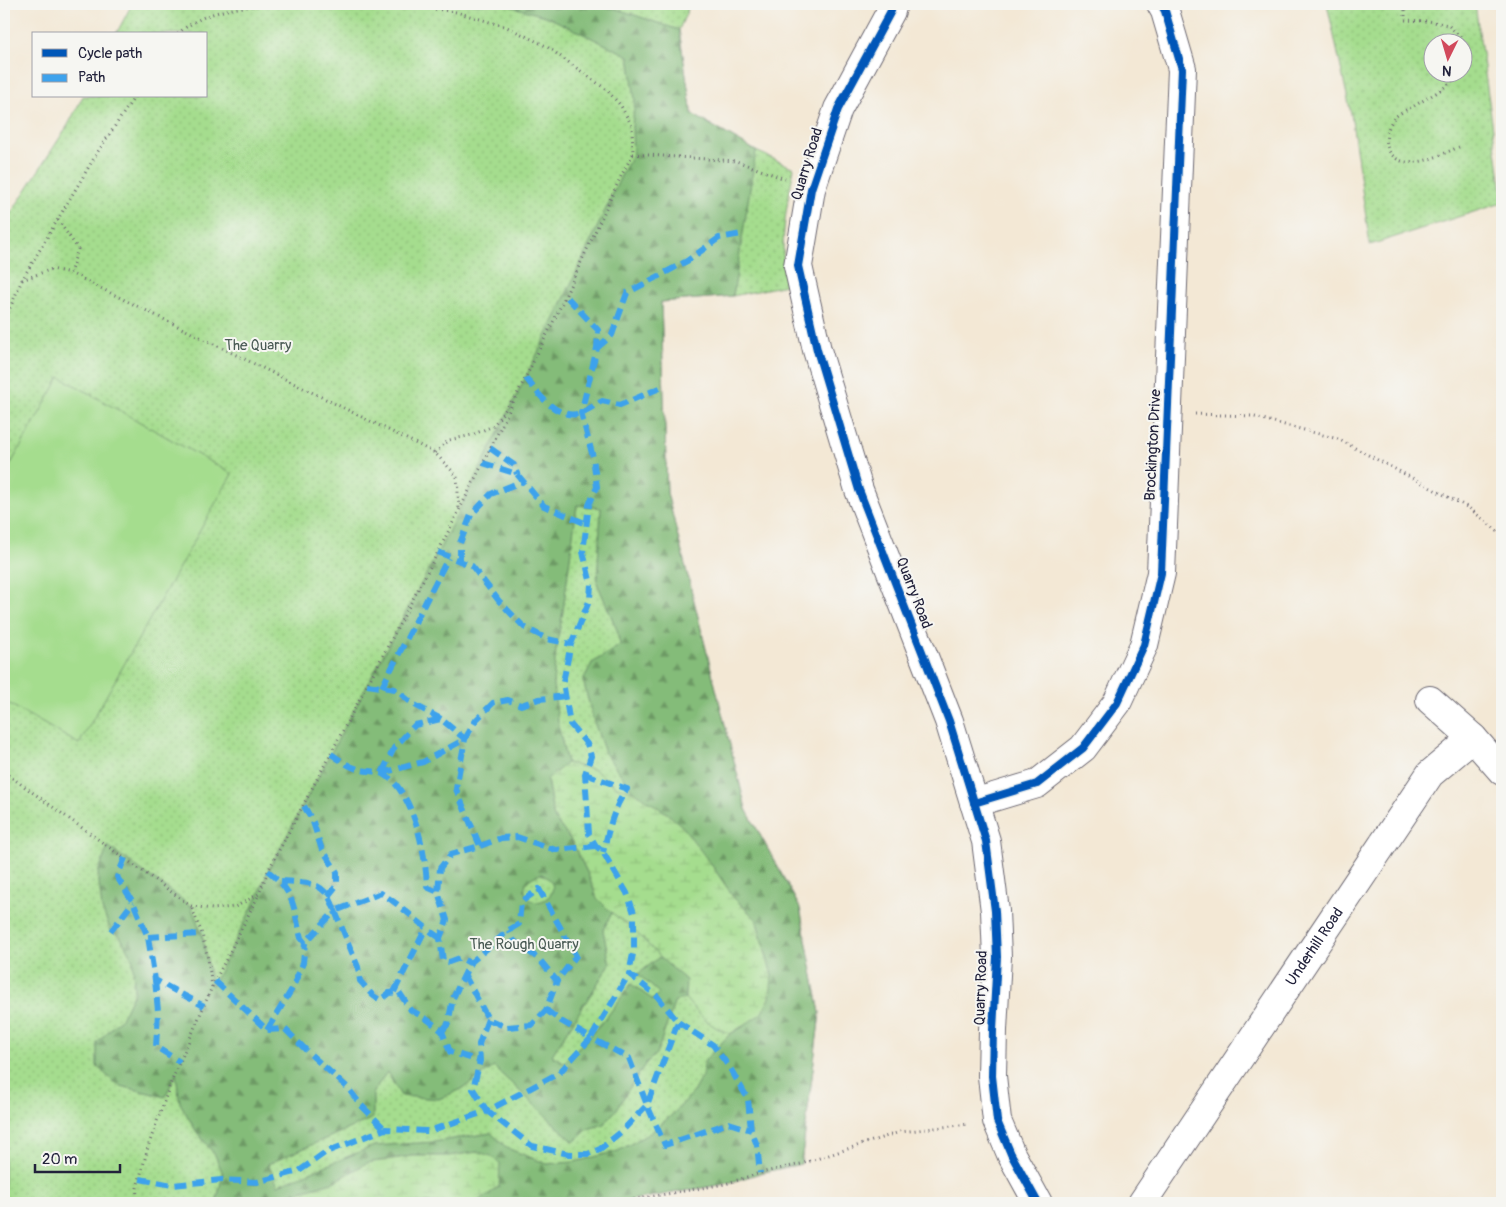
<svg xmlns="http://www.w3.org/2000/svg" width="1506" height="1207" viewBox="0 0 1506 1207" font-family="Pangolin,sans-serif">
  <defs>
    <pattern id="grass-dots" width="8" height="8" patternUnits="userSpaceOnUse" patternTransform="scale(1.25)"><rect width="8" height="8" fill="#a5dd8e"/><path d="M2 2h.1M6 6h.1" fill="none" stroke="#8ebd7b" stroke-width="1.8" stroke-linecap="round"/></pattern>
    <pattern id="forest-firs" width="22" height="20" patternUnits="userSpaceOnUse" patternTransform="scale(1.25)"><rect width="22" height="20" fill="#84bc79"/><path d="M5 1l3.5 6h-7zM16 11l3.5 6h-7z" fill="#6c9864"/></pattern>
    <pattern id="wetland-marsh" width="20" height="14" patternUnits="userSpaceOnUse" patternTransform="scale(1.25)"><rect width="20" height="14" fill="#a5dd8e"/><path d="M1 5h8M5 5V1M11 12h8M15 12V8" fill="none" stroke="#8ebd7b"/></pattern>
  </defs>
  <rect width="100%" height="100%" fill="#f6f6f2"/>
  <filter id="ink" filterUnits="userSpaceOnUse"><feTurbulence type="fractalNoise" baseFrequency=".02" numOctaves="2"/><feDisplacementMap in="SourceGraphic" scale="10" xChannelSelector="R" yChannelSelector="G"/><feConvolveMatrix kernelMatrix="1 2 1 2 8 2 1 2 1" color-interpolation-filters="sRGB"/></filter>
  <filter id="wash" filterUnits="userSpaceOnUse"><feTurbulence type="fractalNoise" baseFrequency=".0096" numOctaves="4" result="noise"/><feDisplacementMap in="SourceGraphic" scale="20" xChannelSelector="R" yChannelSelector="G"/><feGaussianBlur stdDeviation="1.12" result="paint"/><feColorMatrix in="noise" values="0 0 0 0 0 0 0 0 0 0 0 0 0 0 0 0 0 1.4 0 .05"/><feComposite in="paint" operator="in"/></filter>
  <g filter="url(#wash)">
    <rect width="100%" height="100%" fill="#f3e8d5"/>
    <g fill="url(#grass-dots)" stroke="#648064" fill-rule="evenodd">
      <path d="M132,4H690L679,30L692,114L756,151L794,168C786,210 779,242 786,285L733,296L661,302L667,493L746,809L800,908L820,1013L801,1164L760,1173L725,1184L614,1203H4V224L68,125L83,96H206V34H116Z"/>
      <path d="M1327,4H1475L1502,192V203L1370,245L1351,114ZM1464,42V72H1434V42Z"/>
    </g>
    <path fill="url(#forest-firs)" stroke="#536f5a" fill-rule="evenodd" d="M503,4H602L679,30L692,114L756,151L733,296L661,302L667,493L746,809L800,908L820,1013L801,1164L760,1173L725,1184L614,1203H475L499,1187L478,1152L449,1156H412L367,1163L336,1181L298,1192L281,1203H216L223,1174L215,1155L196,1131L180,1103L176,1074L165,1097L117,1085L97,1066V1043L122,1017L134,992L133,960L120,936L111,931L102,909L98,873L108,846L191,906L202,934L212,986L259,894L268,871L438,552L483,463L556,316L621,176L633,154L632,126L635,100L629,56L548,17ZM577,505L601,508L597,583L617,630L620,645L592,663L583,680L593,719L605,753L633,791L668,814L713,867L734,898L756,919L772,976L744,1026L730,1034L705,1060L702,1076L692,1094L673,1114L650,1133L618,1151L574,1162L547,1164L507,1148L491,1133L434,1142L374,1146L278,1185L268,1164L373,1118V1092L387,1072L401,1096L439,1099L462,1089L494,1067L574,1142L588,1129L604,1124L617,1109L627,1092L646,1063L657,1053L675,1001L685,998L686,980L660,957L638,974L659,993L653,1000L631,984L606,1018L564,1063L552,1055L610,964L603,930L612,913L597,898L588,874L571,840L554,818L547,780L567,763L559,729L553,684L556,650L563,611ZM541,874C571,888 535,915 526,894C521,883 532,876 541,874Z"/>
    <g fill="url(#wetland-marsh)" stroke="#648064">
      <path d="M567,763L595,770L616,787L633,791L668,814L683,827L713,867L734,898L756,919L772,976L770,998L761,1014L730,1034C709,1026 699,1015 685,998L686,980L664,961L632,928L612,913L597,898L588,874L571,840L554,818L547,779Z"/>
      <polygon points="478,1152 491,1156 500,1163 499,1187 475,1203 281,1203 298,1192 336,1181 367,1163 412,1156 449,1156"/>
    </g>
    <polygon fill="#a5dd8e" stroke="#648064" points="60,377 232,474 79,744 4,701 4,476"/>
  </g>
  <g filter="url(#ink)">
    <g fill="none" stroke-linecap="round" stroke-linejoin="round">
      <g stroke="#6b6771" stroke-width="30">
        <g id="minor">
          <polyline points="893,4 891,11 838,109 811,189 798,266 817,350 859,490 949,721 986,841 995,911 997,957 993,1030 992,1076 997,1121 1011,1154 1038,1203"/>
          <polyline points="1430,700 1473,738 1502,771"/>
          <polyline points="974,803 1037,784 1083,748 1117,703 1144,645 1161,573 1182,69 1165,11 1161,4"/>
          <path id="s1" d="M1142,1203L1430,774L1473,738"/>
        </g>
      </g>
      <g stroke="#6b6771" stroke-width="3" stroke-dasharray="1 4" stroke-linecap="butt">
        <polyline points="1424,4 1405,10 1405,20 1429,21 1448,25 1462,38 1462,42"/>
        <path d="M178,34C213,1 269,6 314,4"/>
        <polyline points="1464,52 1464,60"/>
        <path d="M1459,147C1442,154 1415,169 1397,159C1382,150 1385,130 1394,118C1399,113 1408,109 1414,106C1430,96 1449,87 1461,72"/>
        <polyline points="633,154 736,161 785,179"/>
        <polyline points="58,220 78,249 70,273"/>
        <polyline points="22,280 52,269 70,273 435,453 457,476 459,510"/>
        <polyline points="4,322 22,280 97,153 135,96"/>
        <polyline points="1195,414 1251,416 1338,439 1469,508 1502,535"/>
        <polyline points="435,453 449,440 472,435 493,426 514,398"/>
        <polyline points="4,772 191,906 212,909 235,907 259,894 268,871 438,552 483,463 556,316 621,176 633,154 632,126 621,106 607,90 546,46 507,27 456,12 400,4"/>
        <polyline points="212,987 259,894"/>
        <polyline points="136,1203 137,1188 149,1144 170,1085 212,987 208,959 202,934 191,906"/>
        <polyline points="614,1203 725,1184 760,1173 801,1164 900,1132 969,1124"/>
      </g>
      <use href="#minor" stroke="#fff" stroke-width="28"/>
      <g stroke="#3ea2ec" stroke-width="6" stroke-dasharray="12 6" stroke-linecap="butt">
        <polyline points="597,348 612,335 627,293 687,261 719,238 742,234"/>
        <path d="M526,378C538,394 558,421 581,413C588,410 595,405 602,401L620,405L660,388"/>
        <polyline points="490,448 514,465 517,474"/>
        <polyline points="483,463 517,474 544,506 587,524"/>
        <polyline points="438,552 472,566 499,601 524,627 547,639 571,644"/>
        <polyline points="460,561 460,543 471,515 491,494 523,481"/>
        <polyline points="367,685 395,689 413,704 441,719"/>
        <polyline points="382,687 448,558"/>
        <path d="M331,754C339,759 349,767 358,769C367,772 376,770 385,775C414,793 426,854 427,887L438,892"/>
        <polyline points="382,773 394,748 415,725 441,719 465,739 456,789 480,846 451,854 440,868 438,892 447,920 440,938 443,961 449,962 460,958 470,963"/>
        <polyline points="382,773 423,762 465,739 476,720 493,703 508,700 521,705 539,699 566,696"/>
        <path d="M585,774L627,789C613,808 609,830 603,852"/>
        <polyline points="304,806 313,822 321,847 337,872 337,885 328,896"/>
        <polyline points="480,846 501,838 517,837 556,850 596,846"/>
        <polyline points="125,858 117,877 133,902 148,937 155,980 204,1006"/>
        <path d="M268,871C295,892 293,907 301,938L305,943L335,911L358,967L360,981C367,988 370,995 380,1000L389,993L399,992L411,1010L428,1020L442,1031L450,1052L480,1061"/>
        <path d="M281,881C310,883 325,880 335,911L381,893C402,906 419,924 440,938"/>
        <polyline points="111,931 133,902"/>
        <polyline points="148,937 202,934"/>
        <polyline points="464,974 488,1019 506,1027 532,1025 546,1010 557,981 539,959 514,941 509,930"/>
        <polyline points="155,980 158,1011 156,1047 180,1062"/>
        <polyline points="215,981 267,1030 285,1029 310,1054 347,1087 361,1105 385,1129"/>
        <polyline points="394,992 426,928"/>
        <polyline points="546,1010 561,1021 591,1038 629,974"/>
        <polyline points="488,1019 479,1044 480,1061 473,1089 487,1111 559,1073 591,1038 629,1058 647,1105 665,1145 729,1123 751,1130"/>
        <polyline points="678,1022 713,1045 730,1068 748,1099 751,1130 757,1145 760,1173"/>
        <polyline points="267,1030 292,989 303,963 305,943"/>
        <polyline points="442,1031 448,1024 453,998 470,963 509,930 519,924 521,902 539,889 576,956 557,981"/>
        <polyline points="140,1179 172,1185 222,1180 257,1182 299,1171 326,1152 385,1129 429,1131 487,1111 532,1146 569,1154 588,1154 600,1149 622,1131 647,1105 678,1022 657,996 629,974 634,949 634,913 627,893 603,852 596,846 589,834 585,774 591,756 587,744 570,724 563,682 571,644 590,599 591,584 583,552 589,505 597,487 593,457 581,413 597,348 598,330 565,295"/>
      </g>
      <g stroke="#f6f6f2" stroke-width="11">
        <g id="cycleway">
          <polyline points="893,4 891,11 838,109 811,189 798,266 817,350 859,490 949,721 986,841 995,911 997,957 993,1030 992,1076 997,1121 1011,1154 1038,1203"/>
          <polyline points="974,803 1037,784 1083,748 1117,703 1144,645 1161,573 1182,69 1165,11 1161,4"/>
        </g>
      </g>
      <use href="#cycleway" stroke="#0057b8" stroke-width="8"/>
    </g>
  </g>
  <g text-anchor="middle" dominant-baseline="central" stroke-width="4" stroke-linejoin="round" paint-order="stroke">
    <g font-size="15" fill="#22223b" stroke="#f6f6f2">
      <text transform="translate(807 164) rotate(-73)">Quarry Road</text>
      <text transform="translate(1153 445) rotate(-87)">Brockington Drive</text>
      <text transform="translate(914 593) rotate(69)">Quarry Road</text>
      <text stroke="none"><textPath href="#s1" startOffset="309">Underhill Road</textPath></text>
      <text transform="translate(981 988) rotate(-88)">Quarry Road</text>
    </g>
    <g font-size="15" fill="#495a54" stroke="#f6f6f2">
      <text x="258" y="345">The Quarry</text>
      <text x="524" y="944">The Rough Quarry</text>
    </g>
  </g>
  <rect width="1506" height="1207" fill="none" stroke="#f6f6f2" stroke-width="20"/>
  <rect x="32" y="32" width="175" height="65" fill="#f6f6f2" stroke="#a1a1a9"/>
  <rect x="42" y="49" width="25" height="8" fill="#0057b8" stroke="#a1a1a9"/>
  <text x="78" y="58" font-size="15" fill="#22223b">Cycle path</text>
  <rect x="42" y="74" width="25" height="8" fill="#3ea2ec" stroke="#a1a1a9"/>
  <text x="78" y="82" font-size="15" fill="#22223b">Path</text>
  <g transform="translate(1448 58) rotate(185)"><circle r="24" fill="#f6f6f2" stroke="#a1a1a9"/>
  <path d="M0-4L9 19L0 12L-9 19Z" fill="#d1495b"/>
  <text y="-8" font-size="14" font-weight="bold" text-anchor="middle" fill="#22223b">N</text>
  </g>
  <path d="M35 1164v8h85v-8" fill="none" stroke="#22223b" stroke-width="2.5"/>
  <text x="42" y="1164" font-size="15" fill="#22223b" stroke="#f6f6f2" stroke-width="4" paint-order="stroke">20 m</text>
</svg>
